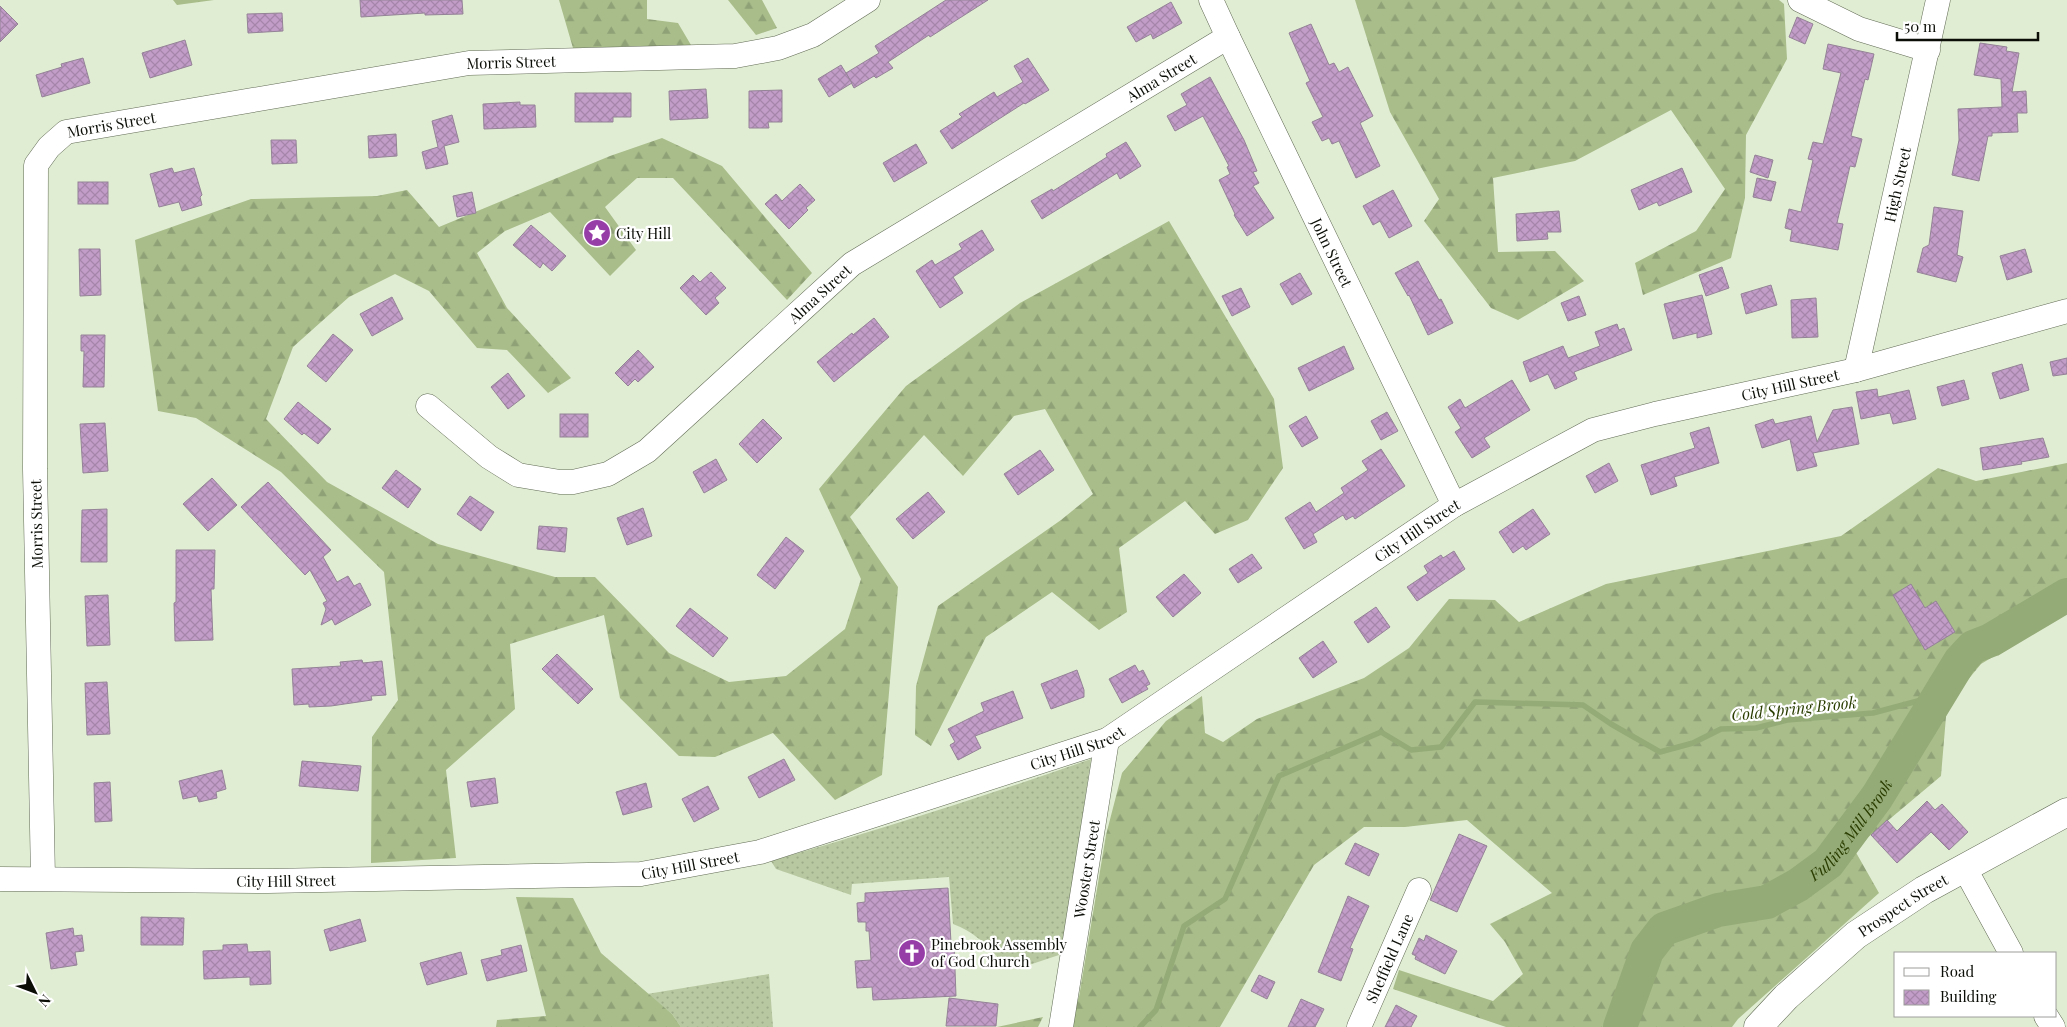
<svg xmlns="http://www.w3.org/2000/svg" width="2067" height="1027" viewBox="0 0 2067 1027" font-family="'Playfair Display',serif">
  <defs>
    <pattern id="grass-dots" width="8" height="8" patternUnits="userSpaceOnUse" patternTransform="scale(1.25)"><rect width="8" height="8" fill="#b8c9a1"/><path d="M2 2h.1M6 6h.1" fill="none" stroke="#9dab89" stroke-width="1.8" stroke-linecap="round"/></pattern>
    <pattern id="forest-firs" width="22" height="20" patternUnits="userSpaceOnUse" patternTransform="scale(1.25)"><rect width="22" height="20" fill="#a8bd8a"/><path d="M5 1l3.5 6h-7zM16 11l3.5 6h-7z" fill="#8fa176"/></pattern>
    <pattern id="building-cross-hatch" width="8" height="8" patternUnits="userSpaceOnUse" patternTransform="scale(1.25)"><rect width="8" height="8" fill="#c29dc8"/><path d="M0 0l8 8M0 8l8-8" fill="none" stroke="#a586aa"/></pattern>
  </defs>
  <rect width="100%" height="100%" fill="#e1edd3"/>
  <g fill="url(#grass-dots)">
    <path d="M1091,759L1062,954L1032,964L1001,961C987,945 973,931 953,924L949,877L852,884L851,895L776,869L771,861C879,830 985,796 1091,759Z"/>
    <polygon points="769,974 773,1027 681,1027 672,1014 647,994"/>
  </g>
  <g fill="url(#forest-firs)">
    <polygon points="173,0 214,0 177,5"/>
    <polygon points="559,0 647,0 647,19 678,23 691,45 573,48"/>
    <polygon points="728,0 762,0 777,28 756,35"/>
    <polygon points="1355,0 1779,0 1784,4 1787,59 1746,135 1745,198 1731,258 1643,295 1635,263 1696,231 1725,189 1671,110 1575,161 1493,178 1498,252 1555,251 1584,281 1518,320 1491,308 1424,221 1439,199 1390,112"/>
    <polygon points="662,138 722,166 812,273 787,300 673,178 637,178 605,207 636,250 610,276 550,212 505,231 477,253 507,308 571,378 548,393 507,350 477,348 429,291 395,274 349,297 293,347 266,419 327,482 438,544 555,577 595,577 669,653 729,682 786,676 845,629 861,579 819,489 906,386 1020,303 1169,221 1274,399 1283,468 1248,520 1215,534 1185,501 1119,548 1127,612 1099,630 1052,592 986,637 931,746 915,735 916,686 938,606 1061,520 1093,494 1045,409 1014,416 963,476 924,435 850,517 898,587 882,775 835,800 773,733 715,757 679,756 620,698 604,615 510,644 515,709 446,770 456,858 371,863 372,737 398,700 384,572 281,472 196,418 158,411 135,240 251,199 377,196 407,190 439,227 610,156"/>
    <polygon points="2067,463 2067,612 1981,664 1947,705 1941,776 1854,849 1879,893 1738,1019 1732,1027 1506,1027 1393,989 1399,970 1493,1001 1523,974 1505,942 1490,924 1552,893 1467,820 1405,827 1364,827 1314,865 1220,1027 1066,1027 1079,997 1106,835 1122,773 1166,721 1202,696 1205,733 1223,742 1257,719 1364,678 1409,648 1449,599 1495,600 1519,622 1606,584 1841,536 1938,468 1976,481"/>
    <polygon points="516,897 573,898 601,953 672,1014 681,1027 496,1027 497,1020 546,1016"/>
    <polygon points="1043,1017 1038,1027 997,1027"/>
  </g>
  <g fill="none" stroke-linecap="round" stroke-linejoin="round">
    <polyline stroke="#94aa77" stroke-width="5.5" points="1140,1027 1156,1010 1184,926 1225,899 1279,776 1381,732 1411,750 1441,747 1475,702 1583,705 1611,724 1660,752 1693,743 1721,729 1756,728 1787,720 1873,713 1940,695"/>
    <path stroke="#94aa77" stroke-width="34" id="s1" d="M1620,1027L1647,951L1664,929L1718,910L1767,902L1798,885L1828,863L1877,797L1960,661L1973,647L1991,640L2067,595"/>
  </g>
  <g fill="url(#building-cross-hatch)" stroke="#948397">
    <polygon points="360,0 462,0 463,14 425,15 425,13 361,17"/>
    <polygon points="946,0 988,0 930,37 929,35 888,62 893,68 876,78 874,76 854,88 846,73 879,53 875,46"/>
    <polygon points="1171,2 1182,23 1153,39 1151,34 1136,42 1127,27"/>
    <polygon points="0,6 18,24 0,42"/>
    <polygon points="282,13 283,31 248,33 247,14"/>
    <polygon points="1797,17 1813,24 1805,44 1789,37"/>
    <polygon points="1311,24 1329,65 1334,63 1339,72 1348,67 1373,116 1360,123 1380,166 1356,178 1339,141 1332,144 1329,138 1322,141 1312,122 1323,117 1306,83 1310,81 1289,33"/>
    <polygon points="185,40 192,65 150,78 142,53"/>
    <polygon points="1980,43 2007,47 2006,51 2019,53 2012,92 2026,91 2027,113 2017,113 2018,132 1992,133 1992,136 1988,136 1979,181 1952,175 1959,140 1958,109 2002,107 2001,79 1974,75"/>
    <polygon points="1828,44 1874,54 1868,80 1865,79 1851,136 1862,139 1855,167 1850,166 1837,223 1843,224 1838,250 1790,241 1792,230 1785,228 1789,209 1801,212 1813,160 1808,159 1813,142 1823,144 1841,73 1823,69"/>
    <polygon points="83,58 90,83 42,97 36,75 62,67 61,64"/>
    <polygon points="1028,58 1049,90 1025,104 1024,103 952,149 940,131 962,117 959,114 994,92 997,97 1023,82 1014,66"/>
    <polygon points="841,65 852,83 829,97 818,79"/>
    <polygon points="1210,77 1244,140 1257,171 1253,172 1259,183 1253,186 1274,218 1247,236 1234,215 1235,214 1219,180 1230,174 1227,167 1229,166 1203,116 1175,131 1167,116 1187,105 1181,94"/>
    <polygon points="706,89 708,118 670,120 669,91"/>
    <polygon points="782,90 782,122 768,122 769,128 749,128 749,91"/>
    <polygon points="575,93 631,93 631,117 613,117 613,122 575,122"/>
    <polygon points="520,102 520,105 535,105 536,127 484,129 483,104"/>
    <polygon points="452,115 459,142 444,146 448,164 426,169 422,152 438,147 432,121"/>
    <polygon points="396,134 397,156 369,158 368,136"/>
    <polygon points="271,140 296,140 297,163 272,164"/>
    <polygon points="1126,142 1141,166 1120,179 1117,173 1042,219 1031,201 1052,189 1053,191 1107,157 1106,154"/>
    <polygon points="916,144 927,163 894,182 883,163"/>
    <polygon points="1755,155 1773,160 1768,178 1750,172"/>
    <polygon points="172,168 174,173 194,168 202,195 200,197 202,205 182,211 179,202 159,207 150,174"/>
    <polygon points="1682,168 1692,192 1659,206 1657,202 1639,210 1631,190"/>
    <polygon points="1757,178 1776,182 1771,201 1753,197"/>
    <rect x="78" y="182" width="30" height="22"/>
    <polygon points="800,184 815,200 806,208 808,210 789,229 765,204 776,194 782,201"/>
    <polygon points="1393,190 1412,226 1389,238 1380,221 1373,225 1363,206"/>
    <polygon points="472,192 476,213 457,217 453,196"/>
    <polygon points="1934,207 1963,211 1957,255 1963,257 1956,282 1917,272 1923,248 1929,245"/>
    <polygon points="1559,211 1561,232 1547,232 1548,239 1517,241 1516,214"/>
    <polygon points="531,225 566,256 552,271 543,263 540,268 513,245"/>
    <polygon points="982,230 994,250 953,277 963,293 940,308 916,271 932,260 935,265 962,249 959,244"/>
    <polygon points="79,249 100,249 101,295 80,296"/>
    <polygon points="2025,249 2032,272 2007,280 2000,256"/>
    <polygon points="1418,261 1439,300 1441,299 1453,323 1428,335 1409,295 1408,296 1395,273"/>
    <polygon points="1722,267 1729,288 1706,296 1699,275"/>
    <polygon points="711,272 726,288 715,298 719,303 706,315 680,288 693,275 700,282"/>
    <polygon points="1300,273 1312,294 1292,305 1280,284"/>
    <polygon points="1771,285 1777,305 1746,314 1741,294"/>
    <polygon points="1241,288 1250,307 1232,316 1222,296"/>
    <polygon points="1702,295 1712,334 1697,338 1697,333 1673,339 1664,304"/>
    <polygon points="1579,296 1586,315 1568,321 1561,303"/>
    <polygon points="392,297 403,319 372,336 360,314"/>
    <polygon points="1816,298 1818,337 1792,338 1791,300"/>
    <polygon points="874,318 889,337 834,382 817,362 852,333 853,335"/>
    <polygon points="1617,324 1619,330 1624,328 1632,350 1574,372 1577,379 1555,389 1548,374 1530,382 1523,362 1563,346 1568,358 1600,346 1595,332"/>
    <polygon points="333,334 353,350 326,382 307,366"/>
    <polygon points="81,335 105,335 104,387 83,387 84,351 81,351"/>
    <polygon points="1344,346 1354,369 1309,391 1298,368"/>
    <polygon points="638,350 654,367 638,382 635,379 628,386 615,373"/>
    <polygon points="2067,358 2067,374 2053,376 2050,362"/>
    <polygon points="2022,364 2029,390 2000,399 1992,373"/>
    <polygon points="508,373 525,396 508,409 491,387"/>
    <polygon points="1512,380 1530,410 1484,438 1490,447 1472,458 1455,432 1461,428 1448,407 1460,399 1465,408"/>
    <polygon points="1964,380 1969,399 1942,406 1937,387"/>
    <polygon points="1877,389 1878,397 1909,390 1916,419 1893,424 1890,413 1861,419 1856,392"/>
    <polygon points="298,402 331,429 318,444 304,433 302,435 284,419"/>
    <polygon points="1852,407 1859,444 1813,453 1817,466 1797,471 1790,439 1762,448 1755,425 1773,419 1775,424 1811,416 1817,442 1833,410"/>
    <polygon points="1387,412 1398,431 1381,440 1371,421"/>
    <rect x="560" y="414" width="28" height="23"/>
    <polygon points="1306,416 1318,438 1302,447 1289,426"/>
    <polygon points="763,419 782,438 757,463 739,444"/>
    <polygon points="105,423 108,471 83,473 80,424"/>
    <polygon points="1709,427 1719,463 1674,477 1677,486 1651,495 1641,465 1695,448 1690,433"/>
    <polygon points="2043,438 2049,457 2021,462 2022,464 1983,470 1980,448"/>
    <polygon points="1381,449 1405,486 1355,519 1353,516 1346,520 1343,515 1313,534 1317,542 1304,549 1285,518 1310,502 1316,512 1344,493 1341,488 1368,470 1362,461"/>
    <polygon points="1040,450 1054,470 1018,495 1004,474"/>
    <polygon points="716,459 727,480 704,493 693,472"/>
    <polygon points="1609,463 1618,481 1595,493 1586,476"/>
    <polygon points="396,470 421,489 408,508 382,488"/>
    <polygon points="212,478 237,505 208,531 183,504"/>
    <polygon points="268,482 331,550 323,557 337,582 348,576 354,586 360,583 371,605 335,625 332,619 321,625 326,609 323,603 327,601 310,570 305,575 241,507"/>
    <polygon points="928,492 945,512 913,539 896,519"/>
    <polygon points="470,496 494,512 481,531 457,514"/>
    <polygon points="643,508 652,536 627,545 617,518"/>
    <polygon points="107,509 107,562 81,562 82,510"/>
    <polygon points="1533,509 1550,534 1526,550 1523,546 1513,553 1499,532"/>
    <polygon points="539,526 567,528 565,552 537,549"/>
    <polygon points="786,537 804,551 775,589 757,575"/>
    <polygon points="176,550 215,550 214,589 211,589 213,640 175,641 174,603 176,602"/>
    <polygon points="1454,551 1465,569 1417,601 1407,587 1428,573 1424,566 1441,555 1443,558"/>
    <polygon points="1252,554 1262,568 1238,583 1229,569"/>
    <polygon points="1184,574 1201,593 1173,617 1156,597"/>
    <polygon points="1911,584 1925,608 1936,601 1955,632 1925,650 1893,595"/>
    <polygon points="108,595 110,645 87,646 85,596"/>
    <polygon points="1376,607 1390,627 1368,643 1354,622"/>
    <polygon points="690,608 728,638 713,657 676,626"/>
    <polygon points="1323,641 1337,662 1313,678 1299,658"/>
    <polygon points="557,654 593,689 578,704 542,669"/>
    <polygon points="362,660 363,663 382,661 386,695 371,696 372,700 331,706 309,707 309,704 294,705 292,669 341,666 340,662"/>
    <polygon points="1135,665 1139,672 1143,670 1150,684 1146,686 1148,689 1122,703 1109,679"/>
    <polygon points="1077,670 1084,690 1084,697 1051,709 1041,684"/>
    <polygon points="107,682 110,734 87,735 85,683"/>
    <polygon points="1013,691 1023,718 975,736 981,748 958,760 950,745 955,742 948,729 984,711 981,703"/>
    <polygon points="784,759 795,780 759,798 748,777"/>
    <polygon points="302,761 361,766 358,791 299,786"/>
    <polygon points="222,770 226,789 216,792 217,798 199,802 197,796 183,799 179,781"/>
    <polygon points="495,778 498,803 471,807 467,782"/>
    <polygon points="110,782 112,821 95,822 94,783"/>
    <polygon points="646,783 652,807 623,815 616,792"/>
    <polygon points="708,786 719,809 694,822 682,799"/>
    <polygon points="1927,801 1935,810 1942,804 1968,832 1949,850 1931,832 1897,863 1871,835 1887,820 1897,831"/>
    <polygon points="1459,834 1487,846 1457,912 1430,900"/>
    <polygon points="1355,843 1379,854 1369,876 1345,864"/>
    <polygon points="948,888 951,943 954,943 956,996 873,1000 872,987 857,988 855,961 871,960 869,931 866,931 866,922 858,922 857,903 865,902 865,893"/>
    <polygon points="1348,896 1369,906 1350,948 1353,949 1341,981 1318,972"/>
    <polygon points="141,917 184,918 183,945 141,945"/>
    <polygon points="360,919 366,941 330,951 324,930"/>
    <polygon points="73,928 74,936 82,935 84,951 75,952 77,965 51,969 46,933"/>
    <polygon points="1426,935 1457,951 1445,974 1415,959 1416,956 1412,954 1419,938 1424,941"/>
    <polygon points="247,944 248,952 270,951 271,984 250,985 250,977 204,979 203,951 223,950 223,945"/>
    <polygon points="521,945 527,971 487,981 481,960 502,955 501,950"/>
    <polygon points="461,952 467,974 427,985 420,963"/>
    <polygon points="1259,975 1275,982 1267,999 1251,991"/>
    <polygon points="949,998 998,1004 996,1026 946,1026"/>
    <polygon points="1301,999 1324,1009 1315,1027 1288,1027"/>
    <polygon points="1396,1005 1417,1016 1411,1027 1385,1027"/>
  </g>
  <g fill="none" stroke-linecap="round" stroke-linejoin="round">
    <g stroke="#616b55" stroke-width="25">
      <g id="minor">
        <path id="s2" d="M1211,0L1228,37L1454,505"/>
        <polyline points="1800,0 1859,29 1928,50"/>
        <path id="s3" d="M1856,370L1938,0"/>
        <path id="s4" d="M428,406L489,457L518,475L560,482H573L608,474L647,451L852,264L1228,37"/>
        <polyline points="1964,867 2011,953"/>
        <path id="s5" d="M43,878L35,469L36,165L49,147L66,132L469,63L735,56L778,48L813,35L868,0"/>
        <path id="s6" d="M0,879L268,881L641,874L760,852L1107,740L1454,505L1593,430L1655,414L1856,370L2067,311"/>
        <polyline points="2046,1016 2053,1027"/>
        <path id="s7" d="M1061,1027L1107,740"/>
        <path id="s8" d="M1359,1027L1419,890"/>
      </g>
    </g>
    <g stroke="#616b55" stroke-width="29">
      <g id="major">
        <path id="s9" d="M1758,1027L1786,997L1856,935L1924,890L2067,812"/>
      </g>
    </g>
    <use href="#minor" stroke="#fff" stroke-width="24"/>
    <use href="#major" stroke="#fff" stroke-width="28"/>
  </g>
  <defs>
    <g id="sight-disc" transform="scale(1.4375)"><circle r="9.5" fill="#973da8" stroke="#fff"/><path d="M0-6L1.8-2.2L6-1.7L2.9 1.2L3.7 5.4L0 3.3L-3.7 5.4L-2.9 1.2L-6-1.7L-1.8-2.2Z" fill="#fff"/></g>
    <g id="church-disc" transform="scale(1.4375)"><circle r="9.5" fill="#973da8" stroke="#fff"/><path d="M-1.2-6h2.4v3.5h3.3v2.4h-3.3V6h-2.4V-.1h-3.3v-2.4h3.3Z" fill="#fff"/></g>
  </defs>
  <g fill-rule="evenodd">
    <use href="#sight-disc" x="597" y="233"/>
    <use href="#church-disc" x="912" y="953"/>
  </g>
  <g text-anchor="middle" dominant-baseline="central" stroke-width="4.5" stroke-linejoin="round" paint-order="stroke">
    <g font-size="15" fill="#0b0e07" stroke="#fff">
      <text stroke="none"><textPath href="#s5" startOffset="1209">Morris Street</textPath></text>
      <text stroke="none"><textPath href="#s4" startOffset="889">Alma Street</textPath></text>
      <text stroke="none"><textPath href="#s5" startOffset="804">Morris Street</textPath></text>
      <text stroke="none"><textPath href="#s3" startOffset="190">High Street</textPath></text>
      <text stroke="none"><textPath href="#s2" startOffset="280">John Street</textPath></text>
      <text stroke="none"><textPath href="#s4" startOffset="484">Alma Street</textPath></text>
      <text stroke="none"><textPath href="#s6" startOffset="1906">City Hill Street</textPath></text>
      <text transform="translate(36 524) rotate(-91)">Morris Street</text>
      <text stroke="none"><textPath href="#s6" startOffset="1501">City Hill Street</textPath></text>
      <text stroke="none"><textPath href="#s6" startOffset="1096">City Hill Street</textPath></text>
      <text stroke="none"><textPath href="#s6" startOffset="691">City Hill Street</textPath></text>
      <text stroke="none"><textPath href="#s7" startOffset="160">Wooster Street</textPath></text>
      <text stroke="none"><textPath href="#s6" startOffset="286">City Hill Street</textPath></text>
      <text stroke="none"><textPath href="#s9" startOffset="190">Prospect Street</textPath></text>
      <text stroke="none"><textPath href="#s8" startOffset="75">Sheffield Lane</textPath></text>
    </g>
    <g font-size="15" fill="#0b0e07" stroke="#fff" text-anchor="start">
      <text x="616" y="233">City Hill</text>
      <text x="931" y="944">Pinebrook Assembly<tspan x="931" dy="17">of God Church</tspan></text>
    </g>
    <g font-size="16" font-style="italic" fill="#2a3d01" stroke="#fff">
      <text transform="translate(1794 708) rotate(-6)">Cold Spring Brook</text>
      <text stroke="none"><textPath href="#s1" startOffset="328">Fulling Mill Brook</textPath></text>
    </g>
  </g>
  <rect x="1894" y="952" width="162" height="65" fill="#ffffff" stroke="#9d9f9c"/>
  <rect x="1904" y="968" width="25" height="8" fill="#ffffff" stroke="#9d9f9c"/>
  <text x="1940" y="977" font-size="15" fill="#0b0e07">Road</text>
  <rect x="1904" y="990" width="25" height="15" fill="url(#building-cross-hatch)" stroke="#9d9f9c"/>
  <text x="1940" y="1002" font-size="15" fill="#0b0e07">Building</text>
  <g transform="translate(35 992) rotate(132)" stroke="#ffffff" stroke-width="4" paint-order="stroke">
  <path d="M0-4L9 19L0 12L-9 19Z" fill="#0b0e07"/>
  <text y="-8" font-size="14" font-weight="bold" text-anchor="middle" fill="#0b0e07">N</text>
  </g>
  <path d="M1897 32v8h141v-8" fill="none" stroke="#0b0e07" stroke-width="2.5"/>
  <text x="1904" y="32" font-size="15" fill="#0b0e07" stroke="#ffffff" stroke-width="4" paint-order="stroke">50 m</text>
</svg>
